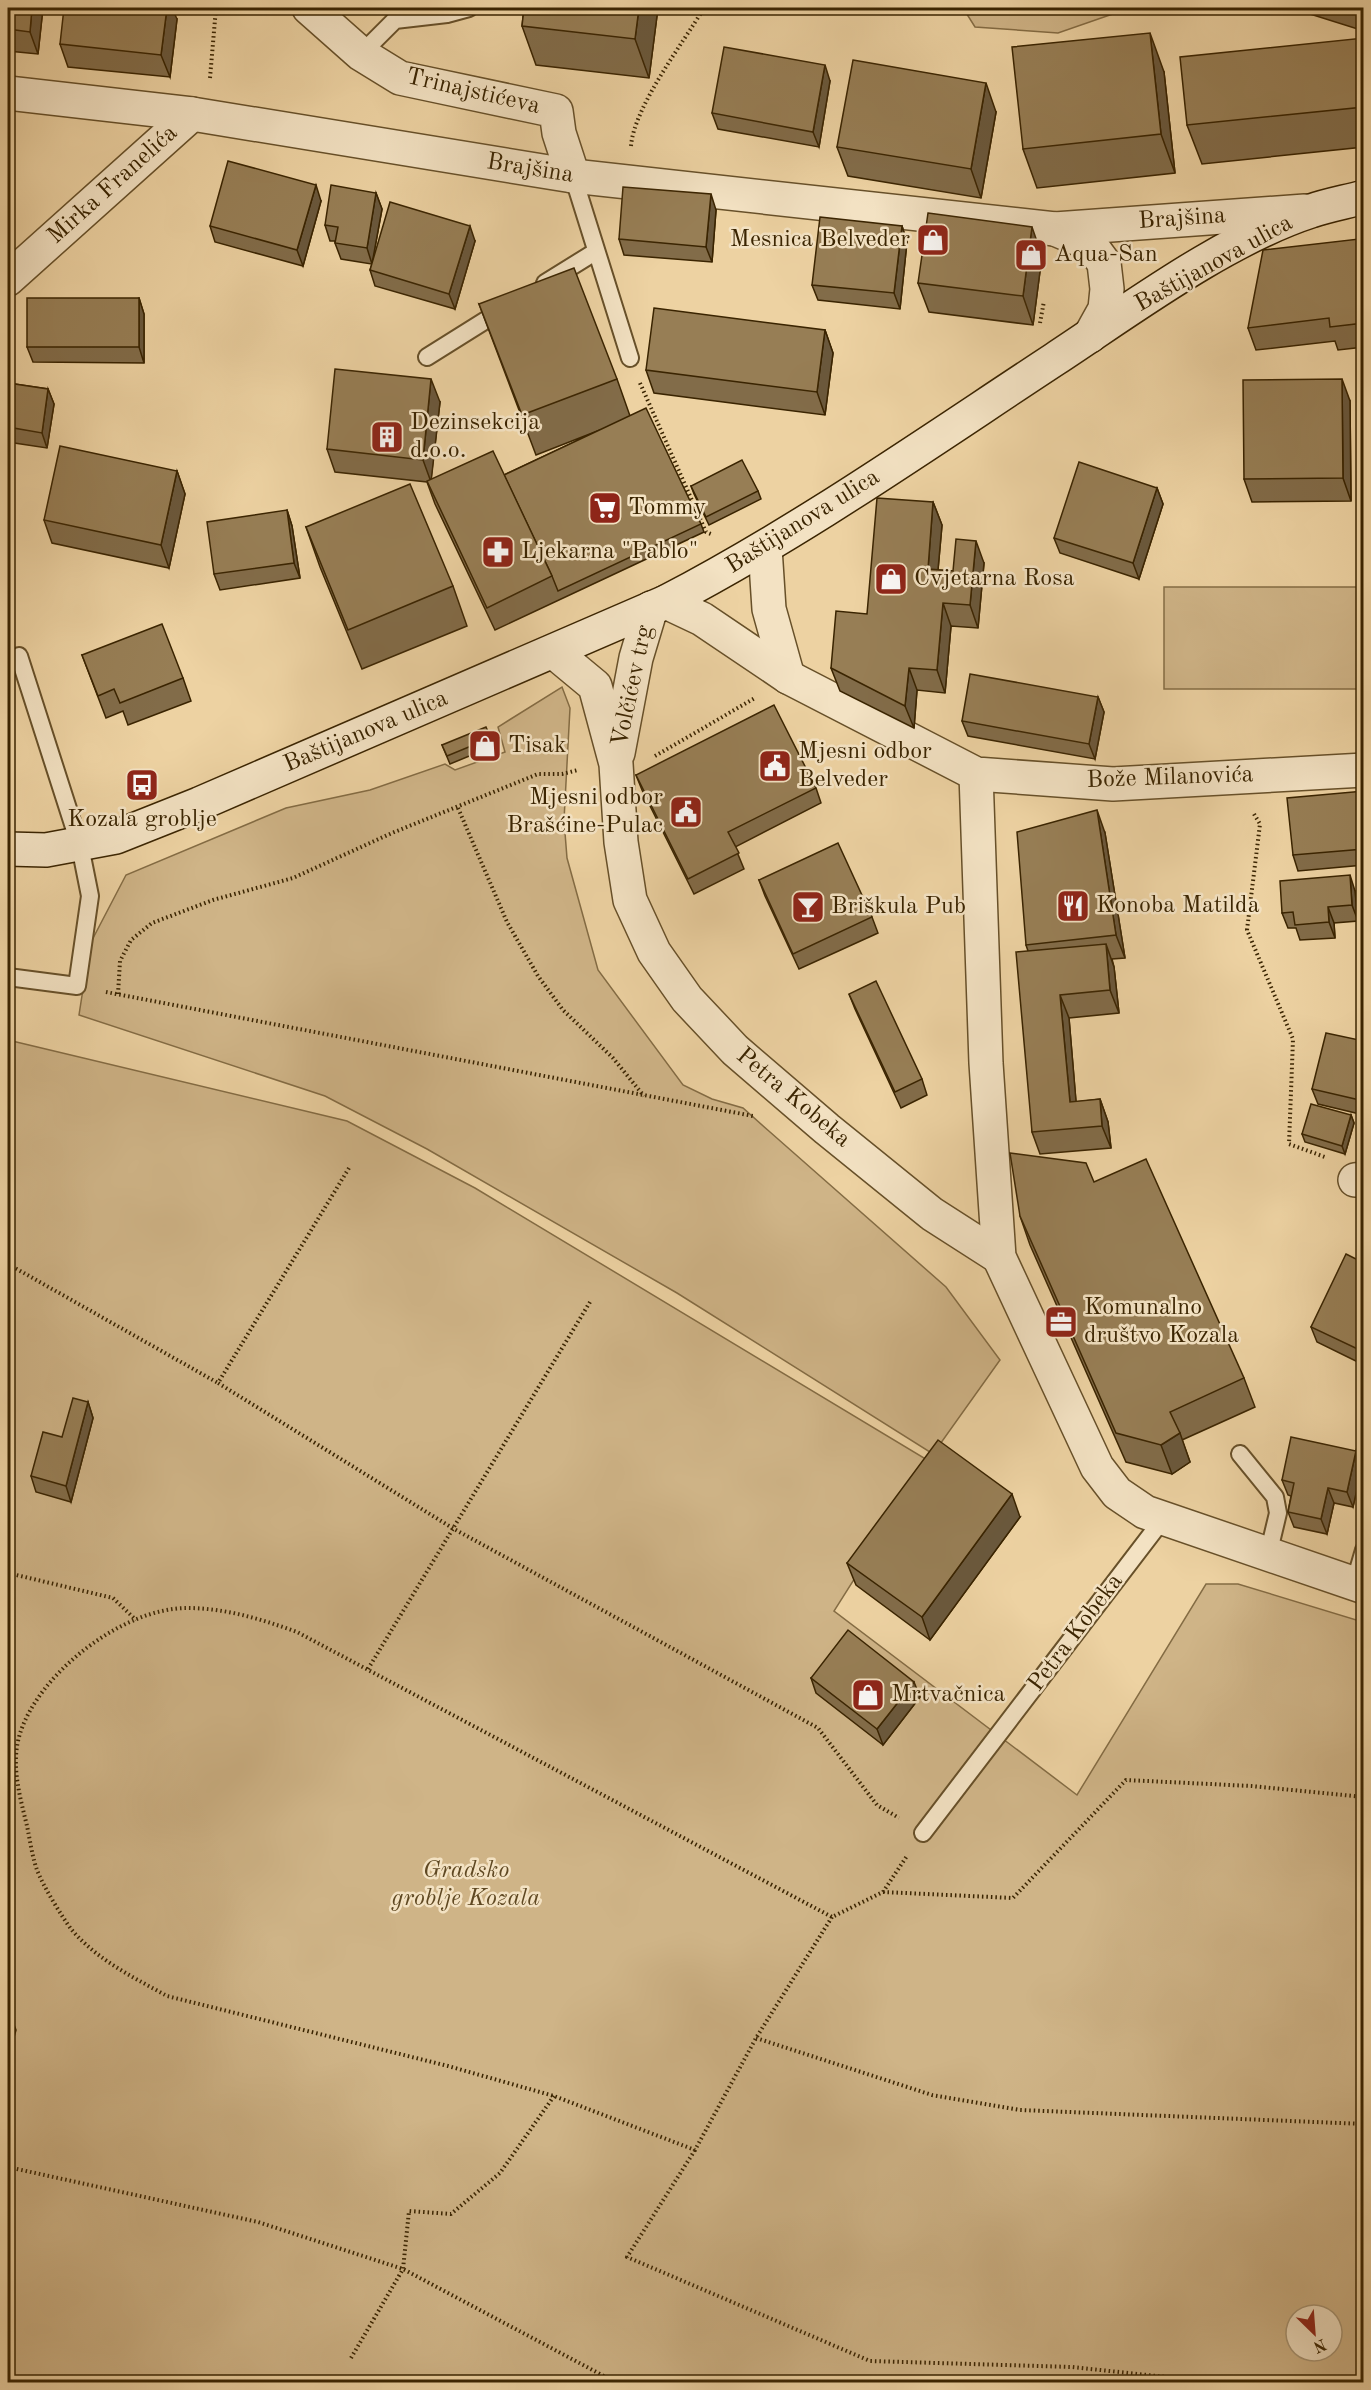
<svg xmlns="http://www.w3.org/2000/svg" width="1371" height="2390" viewBox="0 0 1371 2390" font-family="'Old Standard TT',serif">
  <rect width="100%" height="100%" fill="#edd2a2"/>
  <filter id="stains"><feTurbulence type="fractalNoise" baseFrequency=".00333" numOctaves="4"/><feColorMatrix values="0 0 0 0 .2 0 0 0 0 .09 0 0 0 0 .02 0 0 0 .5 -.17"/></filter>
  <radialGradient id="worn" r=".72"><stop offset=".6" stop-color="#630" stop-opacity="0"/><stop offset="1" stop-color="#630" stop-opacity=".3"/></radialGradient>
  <g fill="#cfb487" stroke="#846c44" stroke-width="1.5" fill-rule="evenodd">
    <polygon points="963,8 1130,8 1058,33 975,27"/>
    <rect x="1164" y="587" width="199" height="102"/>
    <polygon points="562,687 570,708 564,820 567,858 598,970 683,1085 712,1099 743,1108 770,1132 946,1287 1000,1360 933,1454 677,1293 427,1149 325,1096 79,1015 90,944 126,875 286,808 370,790 445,764 455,770 505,752 498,727"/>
    <path d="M8,1040L347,1121L475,1188L929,1461L834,1611L1077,1795L1206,1584H1238L1363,1622V2382H45L8,2374ZM1296,2315H1332V2351H1296Z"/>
  </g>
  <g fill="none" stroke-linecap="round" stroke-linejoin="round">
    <g stroke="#675029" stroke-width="20">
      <g id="service">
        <polyline points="361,54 395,20 447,14 469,8"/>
        <polyline points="573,176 630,358"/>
        <polyline points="545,283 595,252"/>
        <polyline points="427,357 502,310"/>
        <polyline points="8,977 77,986 90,896 80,846 19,656"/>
        <polyline points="1240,1454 1275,1497 1278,1513 1268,1555"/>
        <polyline points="1354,1584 1364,1550"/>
        <polyline points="923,1833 1163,1519"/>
      </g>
    </g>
    <g stroke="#675029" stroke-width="36">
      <g id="minor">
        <polyline points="309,8 361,54 400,78 556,111 559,133 573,176"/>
        <polyline points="8,93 192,114 573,176 1055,229 1305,211"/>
        <polyline points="1055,229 1090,244 1104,263 1107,289 1105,309 1090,336"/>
        <polyline points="8,279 192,114"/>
        <polyline points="765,548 769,609 788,677"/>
        <polyline points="666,602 702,619 788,677 976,774 1113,784 1364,770"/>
        <polyline points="554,652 595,686 616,764 621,842 630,900 654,952 687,999 735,1050 827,1129 932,1214 999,1257"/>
        <polyline points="618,753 636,658 651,608"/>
        <polyline points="976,774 986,1063 999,1257 1097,1467 1117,1493 1145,1512 1364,1587"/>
        <polyline points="1355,1180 1364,1179"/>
      </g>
    </g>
    <g stroke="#3a2401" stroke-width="36">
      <path id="secondary" d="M8,849L46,850L116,837L199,804L666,602C802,531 927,443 1055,359C1131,309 1225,239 1311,211C1328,205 1346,202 1364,197"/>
    </g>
    <g stroke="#3a2401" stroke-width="4" stroke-dasharray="1.5 3" stroke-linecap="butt">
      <polyline points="210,78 216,8"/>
      <path d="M631,146C634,107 683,43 704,8"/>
      <polyline points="1040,323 1044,301"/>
      <polyline points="640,383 706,532 711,534"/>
      <polyline points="655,756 755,698"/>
      <polyline points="458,808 507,922 538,976 563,1010 613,1058 644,1096"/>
      <polyline points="1254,814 1260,824 1247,930 1293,1039 1289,1144 1325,1157"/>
      <polyline points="106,992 753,1116"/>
      <polyline points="118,994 120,961 131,940 152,923 213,900 293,878 392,833 538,774 562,774 578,770"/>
      <polyline points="349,1168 218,1383 454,1529 818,1728 877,1805 899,1818"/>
      <polyline points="8,1264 218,1383"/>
      <polyline points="8,1573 113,1598 136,1620"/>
      <polyline points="368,1669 590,1302"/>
      <polyline points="883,1892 1013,1898 1126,1780 1251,1786 1364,1797"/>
      <path d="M832,1917L756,2038L695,2150L554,2096L448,2066L167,1996C133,1977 97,1960 71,1929C61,1915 43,1886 37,1870C32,1856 30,1840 27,1826C20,1797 11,1766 19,1737C36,1675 122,1608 187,1608C225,1608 261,1619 297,1632L832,1917L883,1892L907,1856"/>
      <polyline points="756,2038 932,2095 1020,2110 1364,2124"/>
      <polyline points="695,2150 627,2257 870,2361 1072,2367 1213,2382"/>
      <polyline points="8,2167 258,2222 403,2269 615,2382"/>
      <polyline points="351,2358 403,2269 409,2211 451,2214 500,2173 554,2096"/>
    </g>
    <use href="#service" stroke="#f3e2c3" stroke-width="16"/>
    <use href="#minor" stroke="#f3e2c3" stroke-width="33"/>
    <use href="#secondary" stroke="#f3e2c3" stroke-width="33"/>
  </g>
  <g fill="#826c49" stroke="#3a2401" stroke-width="1.5">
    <polygon points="8,8 43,8 38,54 8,51"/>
    <polygon points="524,8 658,8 649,78 536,65 522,26"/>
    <polygon points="1291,8 1364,8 1364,31"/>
    <polygon points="177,19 170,77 68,67 60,44"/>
    <polygon points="1364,38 1364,147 1202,164 1187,125"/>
    <polygon points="1164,72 1175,173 1037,188 1023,149"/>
    <polygon points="830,81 819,147 718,129 712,113"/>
    <polygon points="996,112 981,198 848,176 837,147"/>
    <polygon points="376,193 382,209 373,258 475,241 455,309 375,286 370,270 372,264 341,259 335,243 335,241 330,241 325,225"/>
    <polygon points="321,201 303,266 215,242 210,226"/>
    <polygon points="716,210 712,262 624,255 619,239"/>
    <polygon points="902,226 907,242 900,309 818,300 812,285"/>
    <polygon points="1359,239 1364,250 1364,347 1338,350 1335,341 1256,350 1248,328"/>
    <polygon points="1042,256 1033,325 929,312 918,283"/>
    <polygon points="139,298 144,314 144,363 33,362 27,347"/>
    <polygon points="479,304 617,379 630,416 701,524 704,532 495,630 435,504 427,482 335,472 327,449 440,402 431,479 504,475 600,430 536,455"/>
    <polygon points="825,330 833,353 825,415 654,393 646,370"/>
    <polygon points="8,383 48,389 54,404 47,448 8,442"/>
    <polygon points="1350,401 1351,501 1252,502 1244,479"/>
    <polygon points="177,471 185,494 169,568 52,543 44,520"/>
    <polygon points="691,486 758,491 761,499 709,525 694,494"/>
    <polygon points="1157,488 1163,504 1139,579 1060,553 1054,538"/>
    <polygon points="933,502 942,525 938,570 953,571 984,563 978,628 951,626 945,693 917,690 914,728 840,691 831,668 867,614"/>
    <polygon points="287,510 292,526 300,578 220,590 214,574"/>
    <polygon points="306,527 453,586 467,626 362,669 320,567"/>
    <polygon points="82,655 183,678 191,701 128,725 123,711 106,718"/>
    <polygon points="1098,697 1104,712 1095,759 968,736 962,721"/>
    <polygon points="493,743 496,751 481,757 479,752 450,764 442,745"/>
    <polygon points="636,775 816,788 821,803 735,847 744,869 694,894 642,790"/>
    <polygon points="1364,791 1364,865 1298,871 1293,855"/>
    <polygon points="1105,833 1125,958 1112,959 1114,967 1119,1013 1069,1018 1076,1102 1100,1099 1108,1122 1111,1148 1040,1154 1032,1132 1028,951 1026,945"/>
    <polygon points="759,880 872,917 878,933 799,969 765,896"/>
    <polygon points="1355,891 1358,921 1334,923 1335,938 1300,940 1296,928 1288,928 1282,913"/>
    <polygon points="849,994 922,1079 927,1095 901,1108 855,1009"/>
    <polygon points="1364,1041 1364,1115 1318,1104 1312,1089"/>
    <polygon points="1351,1115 1354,1123 1345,1154 1305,1142 1302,1134"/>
    <polygon points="1094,1182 1244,1378 1255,1407 1182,1440 1190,1462 1172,1474 1126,1462 1030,1245 1020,1216"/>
    <polygon points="1364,1263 1364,1365 1317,1342 1311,1327"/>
    <polygon points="88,1402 93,1418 71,1502 36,1492 31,1476 62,1437"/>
    <polygon points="1356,1451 1362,1467 1353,1507 1334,1503 1327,1534 1294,1527 1288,1512 1291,1496 1288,1495 1282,1480"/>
    <polygon points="1020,1517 930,1640 856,1585 847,1563"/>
    <polygon points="811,1678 920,1697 883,1745 816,1693"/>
  </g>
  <g fill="#6a583c" stroke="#3a2401" stroke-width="1.5">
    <polygon points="32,8 43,8 38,54 30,32"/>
    <polygon points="167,8 172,8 177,19 170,77 161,55"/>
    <polygon points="639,8 658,8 649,78 635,39"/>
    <polygon points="1150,33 1164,72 1175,173 1161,134"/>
    <polygon points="825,65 830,81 819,147 813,132"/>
    <polygon points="986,83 996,112 981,198 971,169"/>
    <polygon points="316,185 321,201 303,266 297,250"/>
    <polygon points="376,193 382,209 372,264 367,248"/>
    <polygon points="711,194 716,210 712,262 706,247"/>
    <polygon points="470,226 475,241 455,309 449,294"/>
    <polygon points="902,226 907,242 900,309 894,293"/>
    <polygon points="1032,227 1042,256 1033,325 1023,296"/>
    <polygon points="1359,239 1364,250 1364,275"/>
    <polygon points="139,298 144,314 144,363 139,347"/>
    <polygon points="825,330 833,353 825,415 817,392"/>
    <polygon points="431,379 440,402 431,482 423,460"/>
    <polygon points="1342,379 1350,401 1351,501 1343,478"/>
    <polygon points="48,389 54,404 47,448 42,433"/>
    <polygon points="177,471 185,494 169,568 161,545"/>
    <polygon points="1157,488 1163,504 1139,579 1133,563"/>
    <polygon points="933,502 942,525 936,592 928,569"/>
    <polygon points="287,510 292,526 300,578 294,563"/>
    <polygon points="976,541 984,563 978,628 970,605"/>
    <polygon points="943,603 951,626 945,693 937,670"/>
    <polygon points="909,668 917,690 914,728 905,706"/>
    <polygon points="1098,697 1104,712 1095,759 1089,744"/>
    <polygon points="1097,810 1105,833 1125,958 1116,935"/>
    <polygon points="1350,875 1355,891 1358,921 1352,905"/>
    <polygon points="1328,907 1334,923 1335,938 1329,922"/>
    <polygon points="1106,944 1114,967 1119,1013 1110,990"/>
    <polygon points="1060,995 1069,1018 1078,1125 1070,1102"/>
    <polygon points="1100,1099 1108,1122 1111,1148 1102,1126"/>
    <polygon points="1351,1115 1354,1123 1345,1154 1342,1146"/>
    <polygon points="88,1402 93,1418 71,1502 66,1486"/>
    <polygon points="1180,1433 1190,1462 1172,1474 1161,1445"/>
    <polygon points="1356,1451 1362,1467 1353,1507 1347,1492"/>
    <polygon points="1328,1488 1334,1503 1327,1534 1321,1519"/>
    <polygon points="1012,1494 1020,1517 930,1640 922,1617"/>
    <polygon points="914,1682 920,1697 883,1745 877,1729"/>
    <polygon points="13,2022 16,2030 8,2059 8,2041"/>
  </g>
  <g fill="#977e55" stroke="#3a2401" stroke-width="1.5">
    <polygon points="8,8 32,8 30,32 8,29"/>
    <polygon points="64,8 167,8 161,55 60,44"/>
    <polygon points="524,8 639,8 635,39 522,26"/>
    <polygon points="1353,8 1364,8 1364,11"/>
    <polygon points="1150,33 1161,134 1023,149 1012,47"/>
    <polygon points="1364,38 1364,107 1187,125 1180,57"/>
    <polygon points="724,47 825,65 813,132 712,113"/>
    <polygon points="853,60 986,83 971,169 837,147"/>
    <polygon points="228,161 316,185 297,250 210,226"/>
    <polygon points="331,185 376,193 367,248 335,243 338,227 325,225"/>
    <polygon points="623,187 711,194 706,247 619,239"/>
    <polygon points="390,202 470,226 449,294 370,270"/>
    <polygon points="928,213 1032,227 1023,296 918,283"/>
    <polygon points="820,217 902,226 894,293 812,285"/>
    <polygon points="1359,239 1364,275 1364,323 1330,327 1329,318 1248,328 1263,250"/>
    <polygon points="574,268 617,379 522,415 479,304"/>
    <rect x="27" y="298" width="112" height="49"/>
    <polygon points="654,308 825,330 817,392 646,370"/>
    <polygon points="335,369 431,379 423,460 327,449"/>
    <polygon points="1342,379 1343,478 1244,479 1243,380"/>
    <polygon points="8,383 48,389 42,433 8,427"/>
    <polygon points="646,408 701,524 558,591 552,576 504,475"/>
    <polygon points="60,446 177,471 161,545 44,520"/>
    <polygon points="493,451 552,576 487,608 427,481"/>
    <polygon points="742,460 758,491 706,517 691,486"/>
    <polygon points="1079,462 1157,488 1133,563 1054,538"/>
    <polygon points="410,484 453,586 348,630 306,527"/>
    <polygon points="877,498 933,502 928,569 953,571 956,539 976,541 970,605 943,603 937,670 909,668 905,706 831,668 836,611 867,614"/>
    <polygon points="287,510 294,563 214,574 207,522"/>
    <polygon points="162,624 183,678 120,703 114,689 98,696 82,655"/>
    <polygon points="970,674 1098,697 1089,744 962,721"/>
    <polygon points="774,705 816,788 728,832 739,853 688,879 636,775"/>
    <polygon points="486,727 493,743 478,749 476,744 447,756 442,745"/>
    <polygon points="1364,791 1364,849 1293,855 1287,798"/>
    <polygon points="1097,810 1116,935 1026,945 1017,832"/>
    <polygon points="838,843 872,917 793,954 759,880"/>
    <polygon points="1350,875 1352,905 1328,907 1329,922 1295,925 1293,912 1282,913 1280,881"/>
    <polygon points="1106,944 1110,990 1060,995 1070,1102 1100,1099 1102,1126 1032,1132 1016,952"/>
    <polygon points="876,981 922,1079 895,1092 849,994"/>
    <polygon points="1326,1033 1364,1041 1364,1101 1312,1089"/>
    <polygon points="1311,1104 1351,1115 1342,1146 1302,1134"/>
    <polygon points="1010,1153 1086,1163 1094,1182 1146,1159 1244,1378 1170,1412 1180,1433 1161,1445 1116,1433 1020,1216"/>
    <polygon points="1346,1254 1364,1263 1364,1352 1311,1327"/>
    <polygon points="73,1398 88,1402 66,1486 31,1476 43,1432 62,1437"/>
    <polygon points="1291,1437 1356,1451 1347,1492 1328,1488 1321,1519 1288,1512 1294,1483 1282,1480"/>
    <polygon points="938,1440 1012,1494 922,1617 847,1563"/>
    <polygon points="848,1630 914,1682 877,1729 811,1678"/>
    <polygon points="8,2021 13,2022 8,2041"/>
    <polygon points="325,2377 339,2382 323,2382"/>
  </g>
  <defs>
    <g id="shop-square" transform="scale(1.725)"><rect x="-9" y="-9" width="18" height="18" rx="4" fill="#8f2418" stroke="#f3e2c3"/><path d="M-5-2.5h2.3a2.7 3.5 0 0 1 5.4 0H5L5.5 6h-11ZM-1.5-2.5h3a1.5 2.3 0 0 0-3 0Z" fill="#fff"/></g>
    <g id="building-square" transform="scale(1.725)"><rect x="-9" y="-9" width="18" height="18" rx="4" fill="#8f2418" stroke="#f3e2c3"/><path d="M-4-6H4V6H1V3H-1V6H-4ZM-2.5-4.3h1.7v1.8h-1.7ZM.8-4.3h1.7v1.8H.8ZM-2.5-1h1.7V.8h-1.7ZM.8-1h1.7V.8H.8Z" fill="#fff"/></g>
    <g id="supermarket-square" transform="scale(1.725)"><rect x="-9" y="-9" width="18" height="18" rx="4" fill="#8f2418" stroke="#f3e2c3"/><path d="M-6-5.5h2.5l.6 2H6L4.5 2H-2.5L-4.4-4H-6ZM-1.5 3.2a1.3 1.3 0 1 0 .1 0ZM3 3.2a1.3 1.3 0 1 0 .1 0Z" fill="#fff"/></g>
    <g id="pharmacy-square" transform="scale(1.725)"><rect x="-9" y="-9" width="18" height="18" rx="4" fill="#8f2418" stroke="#f3e2c3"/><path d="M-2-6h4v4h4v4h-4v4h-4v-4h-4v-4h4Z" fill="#fff"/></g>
    <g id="civic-square" transform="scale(1.725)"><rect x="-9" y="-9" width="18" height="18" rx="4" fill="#8f2418" stroke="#f3e2c3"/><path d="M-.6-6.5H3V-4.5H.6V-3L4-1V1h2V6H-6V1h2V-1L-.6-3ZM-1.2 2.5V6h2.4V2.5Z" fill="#fff"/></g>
    <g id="bus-square" transform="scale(1.725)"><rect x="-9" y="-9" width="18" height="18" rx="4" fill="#8f2418" stroke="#f3e2c3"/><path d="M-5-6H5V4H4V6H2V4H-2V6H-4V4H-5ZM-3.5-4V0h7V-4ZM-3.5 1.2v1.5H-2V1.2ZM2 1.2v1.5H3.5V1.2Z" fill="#fff"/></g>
    <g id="restaurant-square" transform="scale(1.725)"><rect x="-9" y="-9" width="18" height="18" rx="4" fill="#8f2418" stroke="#f3e2c3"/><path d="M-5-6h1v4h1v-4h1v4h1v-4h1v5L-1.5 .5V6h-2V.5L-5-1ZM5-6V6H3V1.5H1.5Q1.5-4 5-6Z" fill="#fff"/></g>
    <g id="bar-square" transform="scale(1.725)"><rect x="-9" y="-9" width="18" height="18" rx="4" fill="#8f2418" stroke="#f3e2c3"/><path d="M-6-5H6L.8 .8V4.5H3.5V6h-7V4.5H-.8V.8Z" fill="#fff"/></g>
    <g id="office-square" transform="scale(1.725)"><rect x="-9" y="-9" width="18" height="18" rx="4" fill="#8f2418" stroke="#f3e2c3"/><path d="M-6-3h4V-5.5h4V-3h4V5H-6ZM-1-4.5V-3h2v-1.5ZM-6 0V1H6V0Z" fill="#fff"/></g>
  </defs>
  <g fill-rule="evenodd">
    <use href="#shop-square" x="933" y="240"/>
    <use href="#shop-square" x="1031" y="255"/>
    <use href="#building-square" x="387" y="437"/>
    <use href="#supermarket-square" x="605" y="508"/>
    <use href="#pharmacy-square" x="498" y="552"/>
    <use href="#shop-square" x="891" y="579"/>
    <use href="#shop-square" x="485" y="746"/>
    <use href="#civic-square" x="775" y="766"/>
    <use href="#bus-square" x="142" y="785"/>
    <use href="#civic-square" x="686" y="812"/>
    <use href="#restaurant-square" x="1073" y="906"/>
    <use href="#bar-square" x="808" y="907"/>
    <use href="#office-square" x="1061" y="1322"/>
    <use href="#shop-square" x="868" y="1695"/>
  </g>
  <g text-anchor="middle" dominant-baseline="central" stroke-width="5" stroke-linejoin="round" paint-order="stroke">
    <g font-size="24" fill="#3a2401" stroke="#f3e2c3">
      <text transform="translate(473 92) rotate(13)">Trinajstićeva</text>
      <text transform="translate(530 169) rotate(9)">Brajšina</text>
      <text transform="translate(113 185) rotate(-42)">Mirka Franelića</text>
      <text transform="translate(1182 219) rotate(-4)">Brajšina</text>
      <text transform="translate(1214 264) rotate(-29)">Baštijanova ulica</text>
      <text transform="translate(803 522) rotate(-32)">Baštijanova ulica</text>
      <text transform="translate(633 686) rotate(-78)">Volčićev trg</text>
      <text transform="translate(366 732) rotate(-23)">Baštijanova ulica</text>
      <text transform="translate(1170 778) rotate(-2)">Bože Milanovića</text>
      <text transform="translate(793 1098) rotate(40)">Petra Kobeka</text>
      <text transform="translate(1076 1633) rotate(-53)">Petra Kobeka</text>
    </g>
    <g font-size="24" fill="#3a2401" stroke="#f3e2c3" text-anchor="start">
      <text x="910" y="240" text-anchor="end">Mesnica Belveder</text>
      <text x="1054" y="255">Aqua-San</text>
      <text x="410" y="423">Dezinsekcija<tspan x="410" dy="28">d.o.o.</tspan></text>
      <text x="628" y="508">Tommy</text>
      <text x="521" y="552">Ljekarna "Pablo"</text>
      <text x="914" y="579">Cvjetarna Rosa</text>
      <text x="508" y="746">Tisak</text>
      <text x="798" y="752">Mjesni odbor<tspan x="798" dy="28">Belveder</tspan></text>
      <text x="663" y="798" text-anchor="end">Mjesni odbor<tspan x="663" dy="28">Brašćine-Pulac</tspan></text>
      <text x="142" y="820" text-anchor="middle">Kozala groblje</text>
      <text x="1096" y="906">Konoba Matilda</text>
      <text x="831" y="907">Briškula Pub</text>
      <text x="1084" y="1308">Komunalno<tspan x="1084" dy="28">društvo Kozala</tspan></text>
      <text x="891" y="1695">Mrtvačnica</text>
    </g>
    <g font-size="24" font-style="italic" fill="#5f4822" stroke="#f3e2c3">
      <text x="466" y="1871">Gradsko<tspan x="466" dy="28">groblje Kozala</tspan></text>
    </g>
  </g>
  <rect width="1371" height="2390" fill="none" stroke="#edd2a2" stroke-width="30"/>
  <rect x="9" y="9" width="1353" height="2372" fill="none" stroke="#3a2401" stroke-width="3"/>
  <rect x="15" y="15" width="1341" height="2360" fill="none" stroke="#3a2401" stroke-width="1.5"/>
  <g transform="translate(1314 2333) rotate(155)"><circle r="28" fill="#f3e2c3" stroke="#a99675" stroke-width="1.5"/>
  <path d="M0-4.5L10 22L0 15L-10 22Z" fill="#8f2418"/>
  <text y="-9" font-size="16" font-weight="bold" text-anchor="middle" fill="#3a2401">N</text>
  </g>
  <rect width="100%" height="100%" filter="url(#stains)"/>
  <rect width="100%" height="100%" fill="url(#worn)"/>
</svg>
